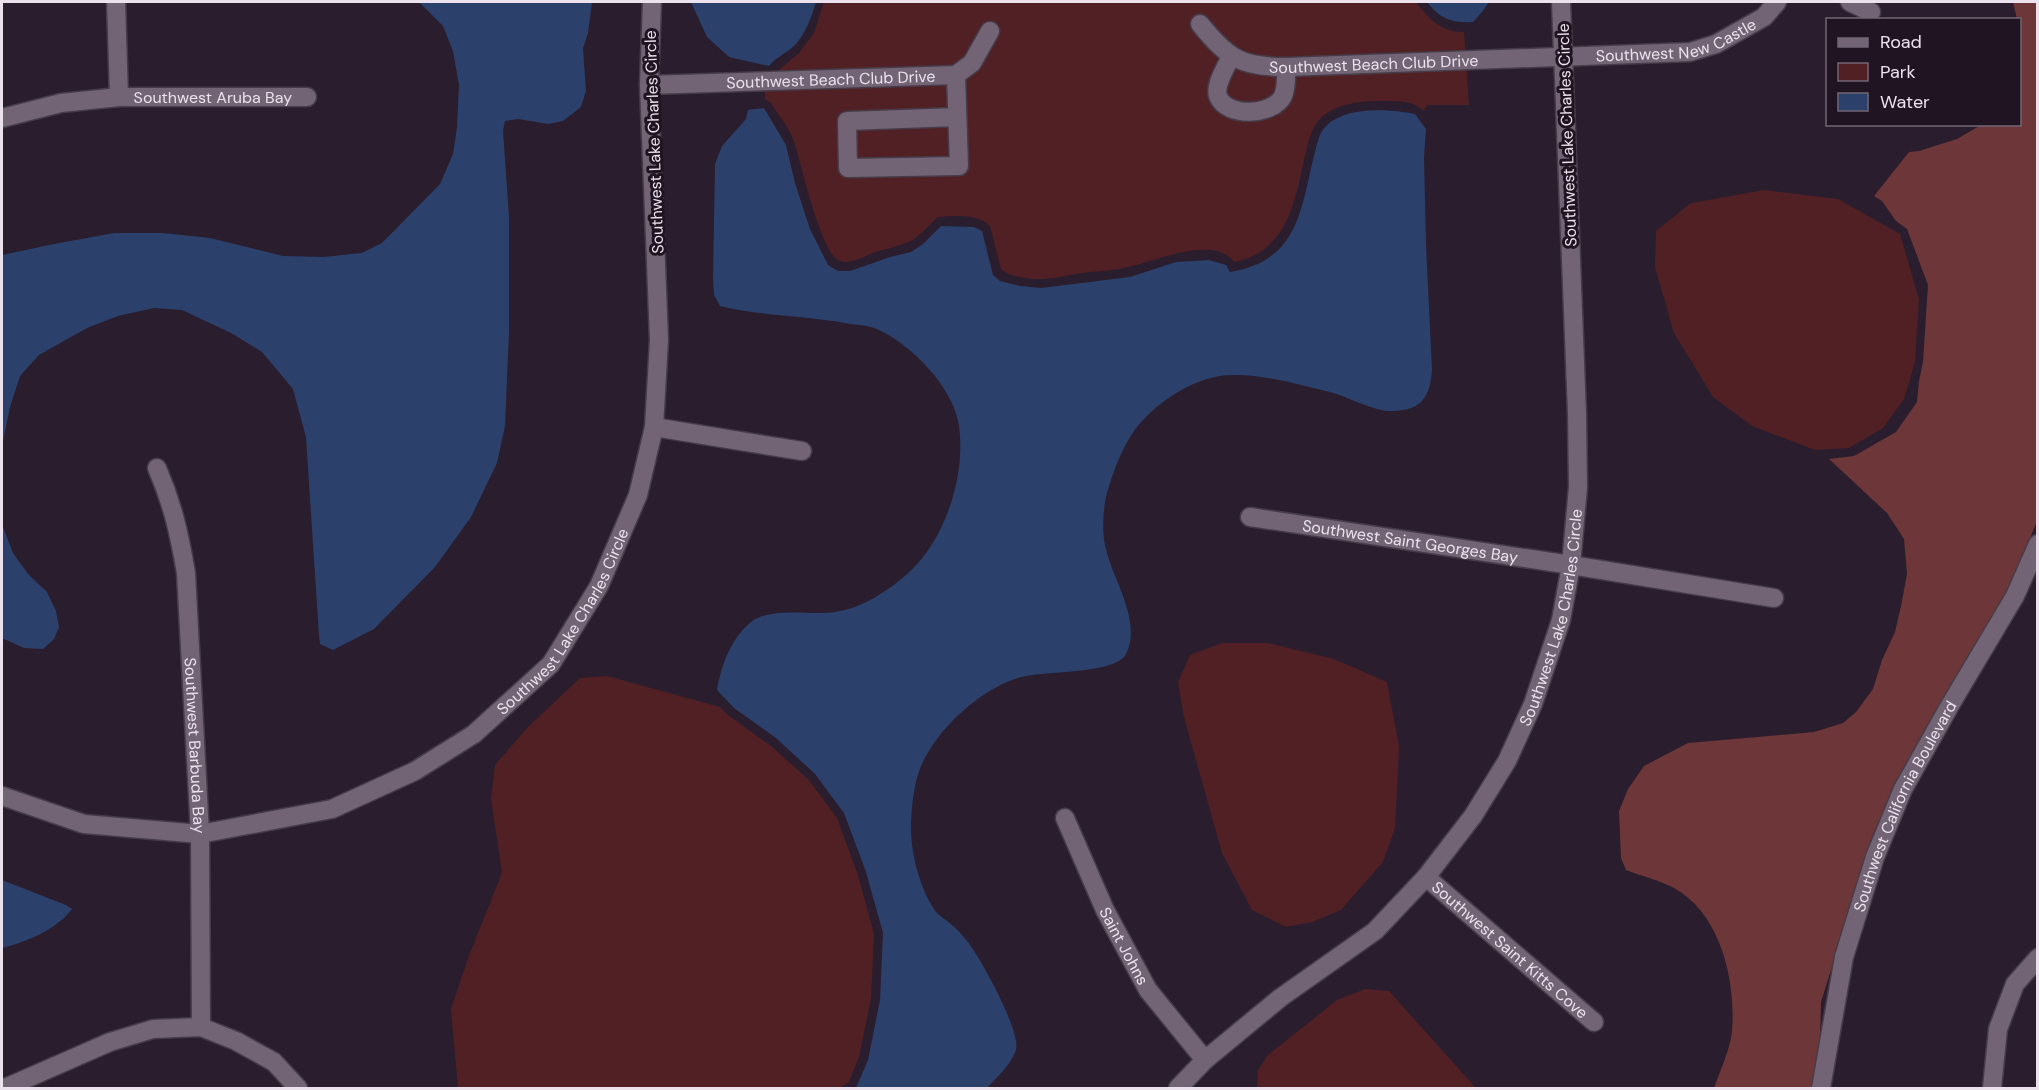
<svg xmlns="http://www.w3.org/2000/svg" width="2039" height="1090" viewBox="0 0 2039 1090" font-family="'DM Sans',sans-serif">
  <rect width="100%" height="100%" fill="#2a1d2d"/>
  <g fill="#512024">
    <path d="M824,2H1416C1429,19 1441,32 1464,32L1469,105H1427L1424,111C1413,100 1396,101 1381,101C1361,101 1337,103 1321,118C1311,127 1308,144 1305,156C1295,201 1288,252 1234,262C1214,234 1154,262 1128,267C1113,271 1097,271 1082,273C1069,275 1054,279 1041,279C1029,279 1009,277 1001,269L990,226C977,213 954,216 938,217C928,226 918,239 906,243C896,247 885,249 875,252C865,256 850,265 840,261C821,255 801,162 794,142C790,128 778,115 771,103L765,99L764,75H773L799,53L814,33Z"/>
    <polygon points="1764,190 1838,199 1900,234 1919,299 1915,362 1904,399 1883,428 1849,448 1815,450 1752,426 1713,397 1674,333 1655,267 1656,231 1691,203"/>
    <polygon points="1222,643 1268,643 1334,659 1387,682 1399,746 1395,828 1383,862 1341,910 1312,922 1286,927 1252,910 1222,853 1184,717 1178,682 1190,655"/>
    <polygon points="607,676 720,707 728,715 771,746 809,780 837,818 858,875 874,934 871,999 859,1057 849,1082 839,1088 458,1088 451,1009 470,953 502,873 491,799 495,765 528,727 580,678"/>
    <polygon points="1365,989 1389,991 1476,1088 1257,1088 1258,1070 1268,1055 1337,1000"/>
  </g>
  <path fill="#6d3639" d="M2013,2H2037V521L2008,592L1867,854L1821,1002L1820,1043L1812,1088H1714C1720,1071 1730,1050 1732,1031C1736,981 1721,914 1674,888C1659,880 1641,876 1626,870L1621,858L1619,811L1628,789L1644,766L1688,743L1814,732L1843,723L1856,712L1873,689L1882,660L1895,632L1901,606L1907,574L1904,539L1887,513L1829,459L1854,456L1896,432L1917,402L1919,381L1923,362L1928,285L1907,229L1896,221L1882,201L1874,196L1909,152L1919,151L1957,139L1981,125L2020,124V58L2021,41L2020,20L2017,19Z"/>
  <g fill="#2b406b">
    <polygon points="419,2 592,2 588,33 583,48 586,91 581,107 563,121 548,124 518,119 505,121 503,131 509,217 509,332 505,426 497,463 471,517 435,567 374,629 333,650 320,644 319,636 306,437 293,389 262,352 231,333 182,310 154,308 118,316 87,328 39,355 20,376 10,407 2,446 2,255 54,244 114,233 163,233 210,238 283,256 323,257 362,253 382,243 440,184 453,154 457,127 459,85 453,51 443,26"/>
    <path d="M691,2H816C812,16 806,33 795,45C787,53 776,57 769,66L729,57L707,37Z"/>
    <path d="M1427,2H1489L1482,12L1473,22C1452,23 1440,19 1427,2Z"/>
    <path d="M764,108L786,145L795,183L810,229L828,265L838,271H850L890,257L911,252L923,244L941,226L974,227L982,231L993,275L1000,281L1020,286L1041,288L1130,277L1176,262L1209,260L1226,265L1230,272C1296,261 1300,215 1313,160C1316,149 1318,134 1326,126C1346,106 1390,109 1415,114L1426,129L1424,157L1426,245L1432,370C1430,397 1422,410 1393,411C1374,412 1349,397 1330,392C1300,385 1267,375 1236,375C1199,373 1155,402 1134,431C1121,450 1112,474 1106,497C1103,512 1102,530 1105,545C1111,577 1143,621 1126,654C1115,675 1043,670 1018,678C980,690 939,727 922,764C914,781 912,804 911,823C910,850 919,886 934,909C938,916 946,919 952,925C957,929 963,936 968,942C981,959 1021,1031 1016,1050C1011,1065 996,1078 987,1088H856L868,1060L880,1000L883,933L866,872L844,813L815,774L776,738L734,708L717,690C721,666 731,638 751,622C772,606 810,616 835,612C862,608 886,592 906,575C945,542 966,476 959,426C954,388 911,344 877,329C867,325 855,325 845,323C804,316 761,316 720,306L714,295L713,279L715,164L722,146L746,119L748,110Z"/>
    <polygon points="2,524 13,553 28,574 47,592 56,611 59,627 54,639 43,649 24,648 2,638"/>
    <path d="M2,880L66,905L72,909C56,930 26,942 2,948Z"/>
  </g>
  <g fill="none" stroke-linecap="round" stroke-linejoin="round">
    <g stroke="#463c49" stroke-width="21">
      <g id="minor">
        <polyline points="116,2 119,97"/>
        <polyline points="1850,2 1871,12"/>
        <path id="s1" d="M1200,24C1228,58 1240,67 1286,67L1690,52L1716,44L1764,17L1777,2"/>
        <path d="M1231,56C1227,66 1214,85 1218,96C1226,118 1273,116 1283,96C1287,87 1286,76 1286,67"/>
        <polyline points="956,75 959,166 848,168 847,121 957,117"/>
        <path id="s2" d="M649,85L956,75L972,63L990,31"/>
        <path id="s3" d="M2,118L61,103L119,97H307"/>
        <polyline points="654,427 802,451"/>
        <path id="s4" d="M157,468C173,505 179,533 186,573L200,834L201,1027"/>
        <path id="s5" d="M1250,517L1571,565L1774,598"/>
        <path id="s6" d="M2,796L84,824L200,834L332,809L415,771L474,734L551,664L599,586L638,495L654,427L659,340L649,85L652,2"/>
        <path id="s7" d="M1065,818L1105,910L1148,990L1205,1060"/>
        <path id="s8" d="M1426,877L1594,1022"/>
        <polyline points="5,1088 110,1042 153,1029 201,1027 236,1041 274,1062 298,1088"/>
        <path id="s9" d="M1178,1088L1205,1060L1280,998L1375,931L1426,877L1473,816L1507,761L1533,704L1561,620L1571,565L1578,487L1577,414L1561,2"/>
        <path id="s10" d="M1821,1088L1844,957L1875,857L1903,789L1949,707L2015,596L2038,544"/>
        <polyline points="1992,1088 1998,1029 2015,984 2038,958"/>
      </g>
    </g>
    <use href="#minor" stroke="#726375" stroke-width="18"/>
  </g>
  <g text-anchor="middle" dominant-baseline="central" stroke-width="6" stroke-linejoin="round" paint-order="stroke">
    <g font-size="16" fill="#ebe2ed" stroke="#201423">
      <text stroke="none"><textPath href="#s1" startOffset="494">Southwest New Castle</textPath></text>
      <text stroke="none"><textPath href="#s1" startOffset="189">Southwest Beach Club Drive</textPath></text>
      <text stroke="none"><textPath href="#s2" startOffset="182">Southwest Beach Club Drive</textPath></text>
      <text stroke="none"><textPath href="#s3" startOffset="213">Southwest Aruba Bay</textPath></text>
      <text transform="translate(1567 135) rotate(-92)">Southwest Lake Charles Circle</text>
      <text transform="translate(654 142) rotate(-92)">Southwest Lake Charles Circle</text>
      <text stroke="none"><textPath href="#s5" startOffset="162">Southwest Saint Georges Bay</textPath></text>
      <text stroke="none"><textPath href="#s9" startOffset="620">Southwest Lake Charles Circle</textPath></text>
      <text stroke="none"><textPath href="#s6" startOffset="644">Southwest Lake Charles Circle</textPath></text>
      <text stroke="none"><textPath href="#s4" startOffset="282">Southwest Barbuda Bay</textPath></text>
      <text stroke="none"><textPath href="#s10" startOffset="296">Southwest California Boulevard</textPath></text>
      <text stroke="none"><textPath href="#s7" startOffset="141">Saint Johns</textPath></text>
      <text stroke="none"><textPath href="#s8" startOffset="111">Southwest Saint Kitts Cove</textPath></text>
    </g>
  </g>
  <rect width="2039" height="1090" fill="none" stroke="#ebe2ed" stroke-width="6"/>
  <rect x="1826" y="18" width="195" height="108" fill="#201423" stroke="#716674" stroke-width="1.5"/>
  <rect x="1838" y="38" width="30" height="9" fill="#726375" stroke="#716674" stroke-width="1.5"/>
  <text x="1880" y="48" font-size="18" fill="#ebe2ed">Road</text>
  <rect x="1838" y="63" width="30" height="18" fill="#512024" stroke="#716674" stroke-width="1.5"/>
  <text x="1880" y="78" font-size="18" fill="#ebe2ed">Park</text>
  <rect x="1838" y="93" width="30" height="18" fill="#2b406b" stroke="#716674" stroke-width="1.5"/>
  <text x="1880" y="108" font-size="18" fill="#ebe2ed">Water</text>
</svg>
